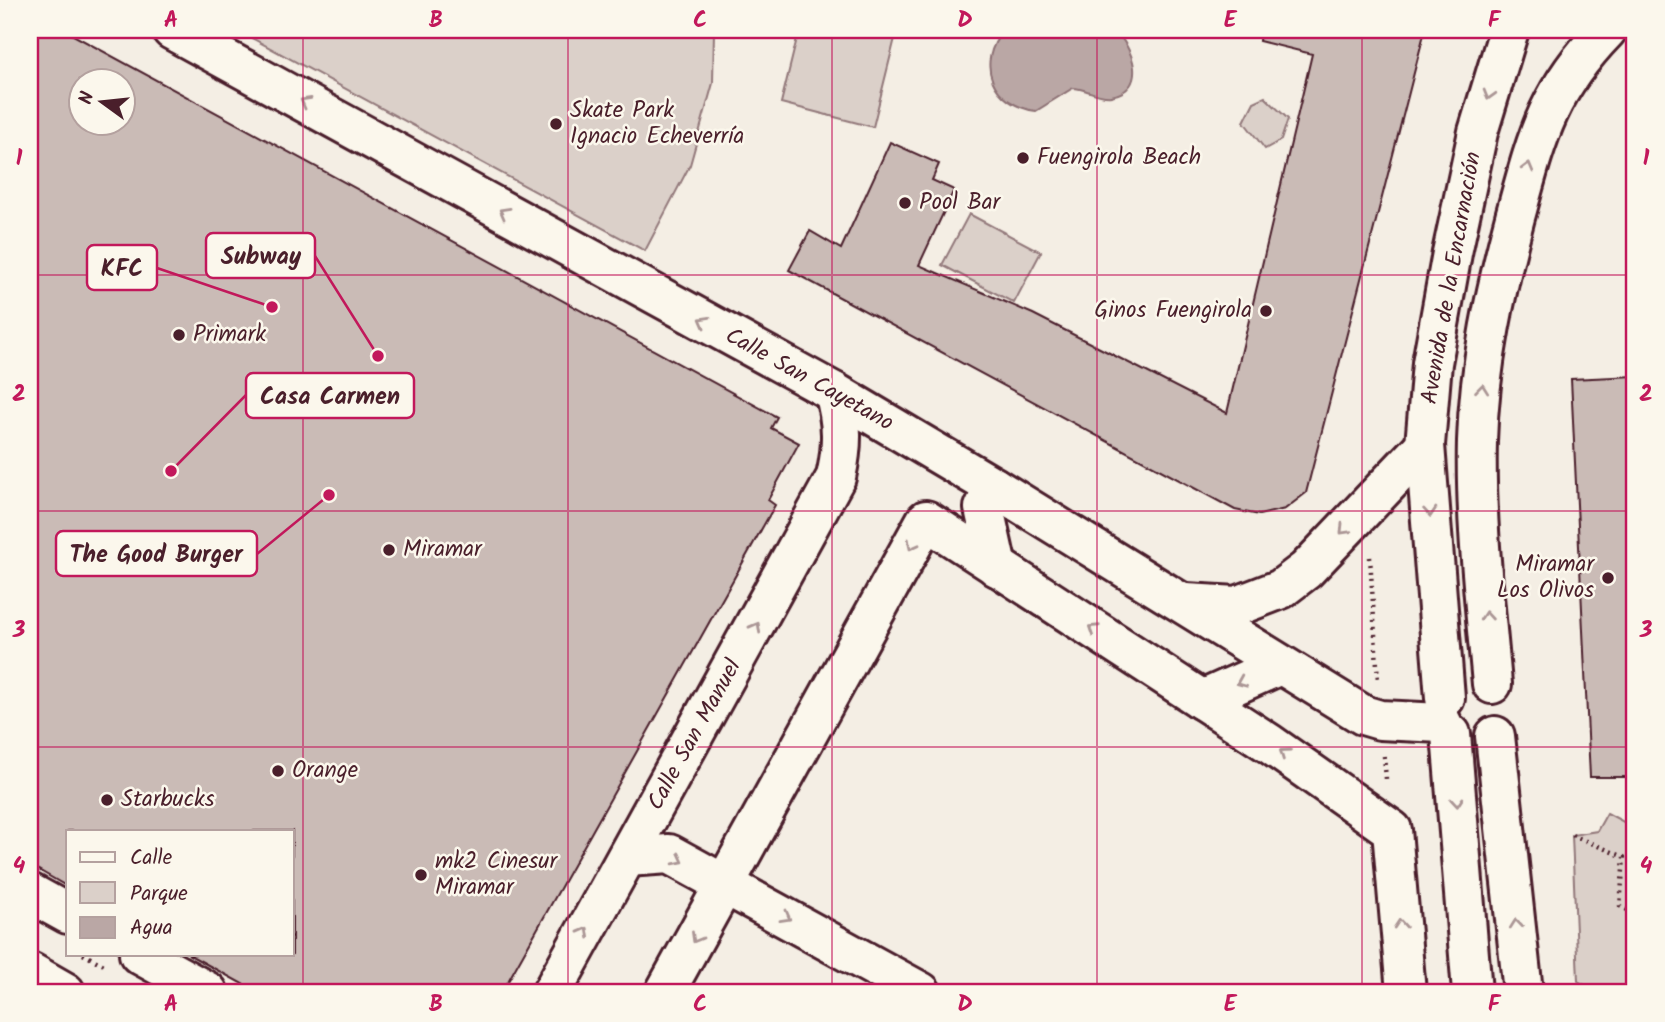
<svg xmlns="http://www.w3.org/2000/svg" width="1665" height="1022" viewBox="0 0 1665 1022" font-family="Kalam,sans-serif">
  <rect width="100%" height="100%" fill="#f4eee4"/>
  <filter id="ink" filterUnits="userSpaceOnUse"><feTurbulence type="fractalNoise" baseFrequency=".0143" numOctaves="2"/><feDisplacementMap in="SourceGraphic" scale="14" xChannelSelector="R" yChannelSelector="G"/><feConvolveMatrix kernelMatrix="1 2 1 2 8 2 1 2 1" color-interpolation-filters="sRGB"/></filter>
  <g filter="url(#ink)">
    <g fill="#dbd0c9" stroke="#92787a" stroke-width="2">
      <polygon points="237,30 714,30 713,83 690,165 645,251"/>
      <polygon points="799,30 897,30 873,127 781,103"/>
      <polygon points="1265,97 1288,119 1281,140 1265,149 1244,122 1254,102"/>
      <polygon points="969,214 1041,252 1014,303 942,265"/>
      <polygon points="1607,813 1635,828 1635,992 1597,992 1578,981 1572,835 1597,831"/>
    </g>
    <path fill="#baa7a5" stroke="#8d7174" stroke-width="2" d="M1004,30H1114C1133,47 1149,89 1111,96C1099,98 1085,88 1073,88L1036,111C993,105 974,64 1004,30Z"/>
    <g fill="#cabbb6" stroke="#4a1f2b" stroke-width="2" fill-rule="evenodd">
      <path d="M30,30H64L777,417L771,428L799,443L768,500L775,505L502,992H257L188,954H292V831H68V887L30,865ZM80,80H122V122H80Z"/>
      <polygon points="1260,30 1425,30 1306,493 1285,509 1259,515 1235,510 789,270 810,231 841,249 890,142 939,164 932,180 954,190 919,265 1033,314 1227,413 1312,54 1259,41"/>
      <polygon points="1635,376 1635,777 1590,777 1571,379"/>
    </g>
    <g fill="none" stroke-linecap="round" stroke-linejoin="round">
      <g stroke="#4a1f2b" stroke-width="44">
        <g id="minor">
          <polyline points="172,30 834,392 994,487 1363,715 1380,720 1442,723"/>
          <polyline points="994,487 984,508 997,567"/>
          <polyline points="1186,603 1237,606 1281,589 1306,570 1425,445"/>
          <path d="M1492,684C1485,605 1475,519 1477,441C1479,365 1496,289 1515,217C1537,136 1547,92 1607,30"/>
          <polyline points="1445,698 1425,445 1432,363 1452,253 1478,132 1509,30"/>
          <polyline points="1202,700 1280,665"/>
          <polyline points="1451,734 1472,992"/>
          <polyline points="1495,736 1523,992"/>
          <polyline points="627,857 669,854 921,992"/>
          <polyline points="30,893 68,914"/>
          <polyline points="139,954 208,992"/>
          <polyline points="30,972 65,992"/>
          <path d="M552,992L836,477C843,445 843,423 834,392"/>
          <polyline points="665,992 926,520 1270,744 1392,830 1406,992"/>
        </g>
      </g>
      <g stroke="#4a1f2b" stroke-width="4.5" stroke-dasharray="2 5" stroke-linecap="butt">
        <polyline points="1370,557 1378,681"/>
        <polyline points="1384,756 1386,779"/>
        <polyline points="1572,835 1624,857 1620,906 1635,914"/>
        <polyline points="83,954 104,965"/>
      </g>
      <use href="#minor" stroke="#fbf7ec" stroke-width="38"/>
    </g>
    <defs><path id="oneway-chevron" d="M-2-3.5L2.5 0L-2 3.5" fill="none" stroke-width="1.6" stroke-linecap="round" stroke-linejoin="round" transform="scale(1.75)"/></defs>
    <g stroke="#ab9695">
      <use href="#oneway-chevron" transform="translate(1489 95) rotate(106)"/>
      <use href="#oneway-chevron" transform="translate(305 102) rotate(-151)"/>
      <use href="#oneway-chevron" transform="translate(1528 167) rotate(-75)"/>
      <use href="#oneway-chevron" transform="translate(504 212) rotate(-151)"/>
      <use href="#oneway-chevron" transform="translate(704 321) rotate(-151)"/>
      <use href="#oneway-chevron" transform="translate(1482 389) rotate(-84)"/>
      <use href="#oneway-chevron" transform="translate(1430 512) rotate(86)"/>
      <use href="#oneway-chevron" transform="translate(1344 530) rotate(134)"/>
      <use href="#oneway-chevron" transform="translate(912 545) rotate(118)"/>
      <use href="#oneway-chevron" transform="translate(1486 616) rotate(-95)"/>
      <use href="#oneway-chevron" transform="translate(756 627) rotate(-61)"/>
      <use href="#oneway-chevron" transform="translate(1093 629) rotate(-147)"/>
      <use href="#oneway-chevron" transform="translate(1241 682) rotate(157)"/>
      <use href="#oneway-chevron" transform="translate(1284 753) rotate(-145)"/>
      <use href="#oneway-chevron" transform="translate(1457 802) rotate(85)"/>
      <use href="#oneway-chevron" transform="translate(679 860) rotate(27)"/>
      <use href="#oneway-chevron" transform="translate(786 917) rotate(29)"/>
      <use href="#oneway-chevron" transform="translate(1400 924) rotate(-95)"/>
      <use href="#oneway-chevron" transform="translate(1516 924) rotate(-96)"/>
      <use href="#oneway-chevron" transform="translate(585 932) rotate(-61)"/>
      <use href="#oneway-chevron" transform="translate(696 938) rotate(120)"/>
    </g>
  </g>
  <path fill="none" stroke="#c2185b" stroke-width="2" stroke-opacity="0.55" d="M303,30V992M568,30V992M832,30V992M1097,30V992M1362,30V992M30,275H1635M30,511H1635M30,747H1635"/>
  <g fill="#4a1f2b" stroke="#fbf7ec" stroke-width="2.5">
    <circle cx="556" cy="124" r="7"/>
    <circle cx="1023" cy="158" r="7"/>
    <circle cx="905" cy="203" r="7"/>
    <circle cx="1266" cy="311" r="7"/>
    <circle cx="179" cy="335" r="7"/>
    <circle cx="389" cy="550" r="7"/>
    <circle cx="1608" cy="578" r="7"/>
    <circle cx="278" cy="771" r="7"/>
    <circle cx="107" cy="800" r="7"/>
    <circle cx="421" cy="875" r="7"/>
  </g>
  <g text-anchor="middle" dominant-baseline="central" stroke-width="5" stroke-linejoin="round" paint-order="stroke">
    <g font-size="23" fill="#4a1f2b" stroke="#fbf7ec" text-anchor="start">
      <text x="570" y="111">Skate Park<tspan x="570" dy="26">Ignacio Echeverría</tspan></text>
      <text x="1037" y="158">Fuengirola Beach</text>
      <text x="919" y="203">Pool Bar</text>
      <text x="1252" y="311" text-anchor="end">Ginos Fuengirola</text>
      <text x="193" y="335">Primark</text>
      <text x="403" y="550">Miramar</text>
      <text x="1594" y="565" text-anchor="end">Miramar<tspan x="1594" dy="26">Los Olivos</tspan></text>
      <text x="292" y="771">Orange</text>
      <text x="121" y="800">Starbucks</text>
      <text x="435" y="862">mk2 Cinesur<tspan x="435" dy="26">Miramar</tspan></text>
    </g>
    <g font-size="23" fill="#4a1f2b" stroke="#fbf7ec">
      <text transform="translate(1452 278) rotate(-80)">Avenida de la Encarnación</text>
      <text transform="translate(809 380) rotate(29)">Calle San Cayetano</text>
      <text transform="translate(695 735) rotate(-61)">Calle San Manuel</text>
    </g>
  </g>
  <path fill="none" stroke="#c2185b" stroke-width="2.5" d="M378 356L315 256M272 307L157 268M171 471L246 395M329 495L257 554"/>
  <g fill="#c2185b" stroke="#fbf7ec" stroke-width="2.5">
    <circle cx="378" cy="356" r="7"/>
    <circle cx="272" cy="307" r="7"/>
    <circle cx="171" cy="471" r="7"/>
    <circle cx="329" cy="495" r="7"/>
  </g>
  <g fill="#fbf7ec" stroke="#c2185b" stroke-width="2.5">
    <rect x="206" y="233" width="109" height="45" rx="7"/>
    <rect x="87" y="245" width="70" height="45" rx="7"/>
    <rect x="246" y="373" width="168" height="45" rx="7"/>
    <rect x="56" y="531" width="201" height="45" rx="7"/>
  </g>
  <g font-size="24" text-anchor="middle" font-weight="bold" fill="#4a1f2b">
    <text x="261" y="264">Subway</text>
    <text x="122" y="276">KFC</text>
    <text x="330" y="404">Casa Carmen</text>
    <text x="156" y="562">The Good Burger</text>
  </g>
  <rect width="1665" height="1022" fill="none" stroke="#fbf7ec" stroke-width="77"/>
  <rect x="66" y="830" width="228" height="126" fill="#fbf7ec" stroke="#b4a19f" stroke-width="2"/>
  <rect x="80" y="852" width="35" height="10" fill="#fbf7ec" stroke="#b4a19f" stroke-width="2"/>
  <text x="130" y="864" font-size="21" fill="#4a1f2b">Calle</text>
  <rect x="80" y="882" width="35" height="21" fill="#dbd0c9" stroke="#b4a19f" stroke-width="2"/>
  <text x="130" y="900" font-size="21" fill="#4a1f2b">Parque</text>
  <rect x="80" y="917" width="35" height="21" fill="#baa7a5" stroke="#b4a19f" stroke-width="2"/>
  <text x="130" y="934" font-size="21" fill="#4a1f2b">Agua</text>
  <g transform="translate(102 102) rotate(285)"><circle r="33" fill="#fbf7ec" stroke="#b4a19f" stroke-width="2"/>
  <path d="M0-5L12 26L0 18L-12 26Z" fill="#4a1f2b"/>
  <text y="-10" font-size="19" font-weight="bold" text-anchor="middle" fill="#4a1f2b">N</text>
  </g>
  <rect x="38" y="38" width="1588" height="946" fill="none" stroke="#c2185b" stroke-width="2.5"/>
  <g font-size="23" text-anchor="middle" font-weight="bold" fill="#c2185b">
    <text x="171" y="27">A</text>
    <text x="436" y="27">B</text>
    <text x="700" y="27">C</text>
    <text x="965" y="27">D</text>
    <text x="1230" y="27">E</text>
    <text x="1494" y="27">F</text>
    <text x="19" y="165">1</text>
    <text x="1646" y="165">1</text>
    <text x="19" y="401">2</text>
    <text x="1646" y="401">2</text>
    <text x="19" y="637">3</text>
    <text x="1646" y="637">3</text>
    <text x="19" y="873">4</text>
    <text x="1646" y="873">4</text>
    <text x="171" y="1011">A</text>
    <text x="436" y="1011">B</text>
    <text x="700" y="1011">C</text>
    <text x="965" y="1011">D</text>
    <text x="1230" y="1011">E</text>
    <text x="1494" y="1011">F</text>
  </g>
</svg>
